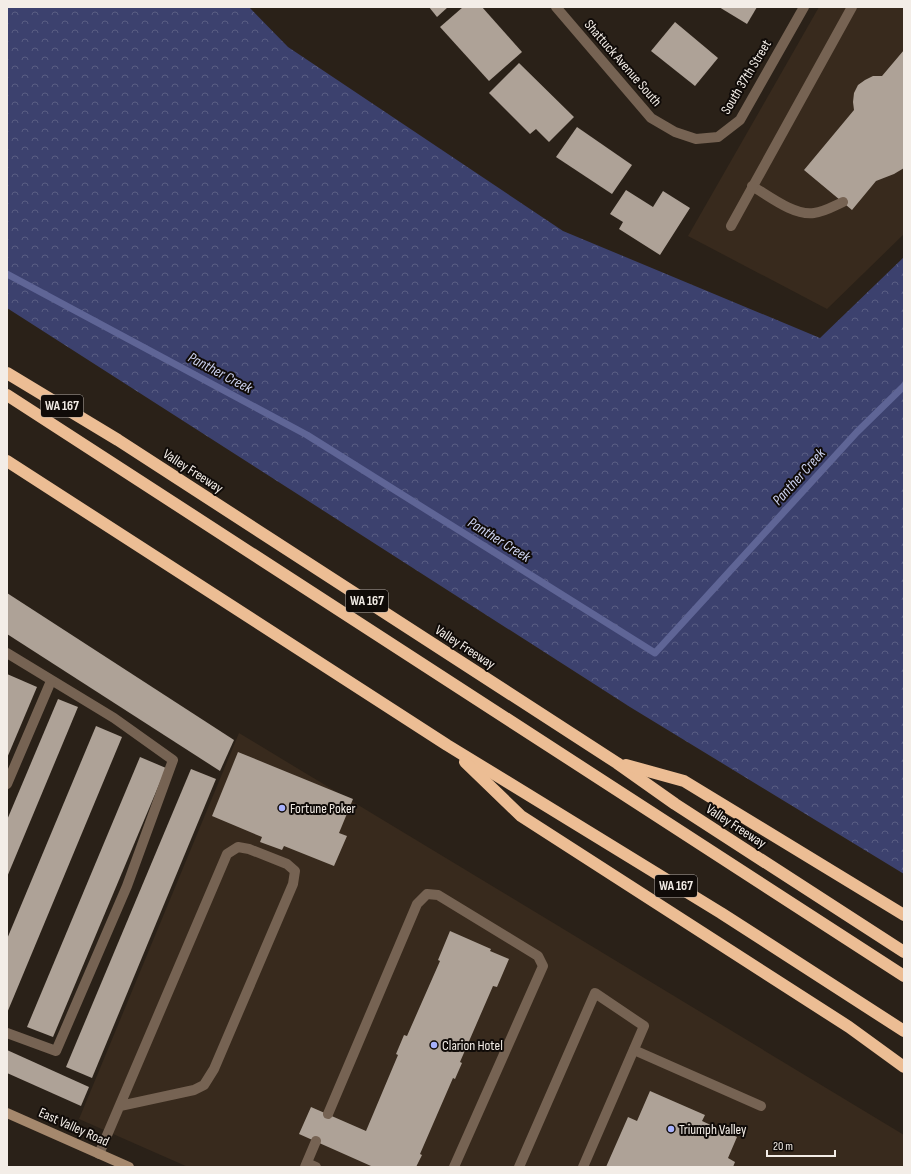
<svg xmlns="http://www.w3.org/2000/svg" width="911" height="1174" viewBox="0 0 911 1174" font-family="'Sofia Sans Condensed',sans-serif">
  <defs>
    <pattern id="forest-crowns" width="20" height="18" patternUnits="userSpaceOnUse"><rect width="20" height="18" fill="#3c416e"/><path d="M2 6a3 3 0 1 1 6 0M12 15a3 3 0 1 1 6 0" fill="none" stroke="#595d83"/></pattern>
  </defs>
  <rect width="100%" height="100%" fill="#2a2118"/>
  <g fill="#382a1d">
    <polygon points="819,7 904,7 904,234 827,309 688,236"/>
    <polygon points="239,733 904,1135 904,1167 188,1167 79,1119"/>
  </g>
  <polygon fill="url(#forest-crowns)" points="7,7 249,7 288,47 563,231 820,338 904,257 904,874 630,707 7,308"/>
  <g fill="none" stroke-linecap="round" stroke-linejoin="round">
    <polyline stroke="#5f6596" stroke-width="7" points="7,274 307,435 655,653 857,432 904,386"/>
  </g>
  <g fill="#aea297">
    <polygon points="429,7 448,7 437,17"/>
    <polygon points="463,7 482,7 522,52 489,81 440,27"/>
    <polygon points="719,7 757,7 747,24"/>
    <polygon points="675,22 718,58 695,86 651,51"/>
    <polygon points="904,50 904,168 894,174 876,181 852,210 804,170 854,110 853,102 854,93 858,85 865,80 873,76 882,76"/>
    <polygon points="519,63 574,117 549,142 536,129 530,134 489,93"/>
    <polygon points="577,127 632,165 612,194 556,157"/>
    <polygon points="626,190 653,207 663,191 690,208 660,255 619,229 623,222 610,214"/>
    <polygon points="7,593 234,740 220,771 7,634"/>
    <polygon points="7,674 37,687 7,758"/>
    <polygon points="58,699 78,707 7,877 7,820"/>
    <polygon points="96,726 122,737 7,1013 7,939"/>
    <polygon points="238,752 353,799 339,833 347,836 334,866 284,846 282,850 260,842 262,837 212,816"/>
    <polygon points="140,757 166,768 53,1037 27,1027"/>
    <polygon points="191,769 216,779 92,1078 66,1067"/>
    <polygon points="450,931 491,949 490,951 509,959 497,987 493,986 460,1062 462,1063 455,1079 453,1078 420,1154 422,1155 416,1167 371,1167 371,1166 299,1134 311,1107 366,1131 398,1055 396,1054 404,1035 407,1036 440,961 438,960"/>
    <polygon points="7,1050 89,1087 81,1106 7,1073"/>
    <polygon points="650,1091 705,1115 702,1121 737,1137 728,1158 735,1162 733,1167 606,1167 628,1117 637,1121"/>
  </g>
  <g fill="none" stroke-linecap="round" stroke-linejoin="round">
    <g stroke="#766353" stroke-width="10">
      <path d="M752,186C769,196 794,216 814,213C824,212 834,206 843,202"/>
      <polyline points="731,226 852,7"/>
      <polyline points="7,653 114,718 173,760 127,886 56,1051 7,1033"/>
      <polyline points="7,784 51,681"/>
      <polyline points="634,1050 761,1106"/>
      <polyline points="328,1114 417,904 427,894 438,895 538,956 543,966 454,1167"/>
      <polyline points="99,1154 227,854 238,847 249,849 287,864 295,871 293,884 214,1069 204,1085 194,1090 120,1106"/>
      <polyline points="307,1163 316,1167"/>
      <polyline points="305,1167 316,1141"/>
      <polyline points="519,1167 595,993 644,1026 583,1167"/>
    </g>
    <polyline stroke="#766353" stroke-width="10" points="556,7 651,118 675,132 696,139 718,137 740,120 804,7"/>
    <polyline stroke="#a5886d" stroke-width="10" points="7,1113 129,1167"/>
    <g stroke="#ecbd94" stroke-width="12">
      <polyline points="7,373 118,440 617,763 675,804 904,952"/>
      <polyline points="7,395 904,976"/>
      <polyline points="7,461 447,745 721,913 904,1031"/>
      <polyline points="465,762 521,816 849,1027 904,1067"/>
      <polyline points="626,765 684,781 904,915"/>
    </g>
  </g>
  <g fill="#a7b1fc" stroke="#100b08" stroke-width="1.5">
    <circle cx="282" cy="808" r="4"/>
    <circle cx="434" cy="1045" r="4"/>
    <circle cx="671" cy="1129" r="4"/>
  </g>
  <g text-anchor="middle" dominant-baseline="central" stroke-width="4" stroke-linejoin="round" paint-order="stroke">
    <g fill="#100b08" stroke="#afa9a4" stroke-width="1">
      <rect x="41" y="395" width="42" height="22" rx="3"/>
      <rect x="346" y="590" width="42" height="22" rx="3"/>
      <rect x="655" y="875" width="42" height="22" rx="3"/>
    </g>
    <g font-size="13" font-weight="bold" fill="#f3ede7">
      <text x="62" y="406">WA 167</text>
      <text x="367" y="601">WA 167</text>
      <text x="676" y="886">WA 167</text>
    </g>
    <g font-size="14" fill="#f3ede7" stroke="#100b08">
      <text transform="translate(623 63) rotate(49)">Shattuck Avenue South</text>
      <text transform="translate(746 77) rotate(-59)">South 37th Street</text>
      <text transform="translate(193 471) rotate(33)">Valley Freeway</text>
      <text transform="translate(465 647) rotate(33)">Valley Freeway</text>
      <text transform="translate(736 826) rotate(33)">Valley Freeway</text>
      <text transform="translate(74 1127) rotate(24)">East Valley Road</text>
    </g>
    <g font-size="14" fill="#f3ede7" stroke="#100b08" text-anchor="start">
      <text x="290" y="808">Fortune Poker</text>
      <text x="442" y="1045">Clarion Hotel</text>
      <text x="679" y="1129">Triumph Valley</text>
    </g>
    <g font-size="15" font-style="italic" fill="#ced4f2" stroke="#100b08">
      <text transform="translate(220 373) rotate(28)">Panther Creek</text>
      <text transform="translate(799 477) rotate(-48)">Panther Creek</text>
      <text transform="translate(499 540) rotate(32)">Panther Creek</text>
    </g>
  </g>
  <rect width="911" height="1174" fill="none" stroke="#f3ede7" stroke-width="16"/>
  <path d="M767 1150v6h68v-6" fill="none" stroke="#f3ede7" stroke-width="2"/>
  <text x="773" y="1150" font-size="12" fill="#f3ede7" stroke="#100b08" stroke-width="3" paint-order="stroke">20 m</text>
</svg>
